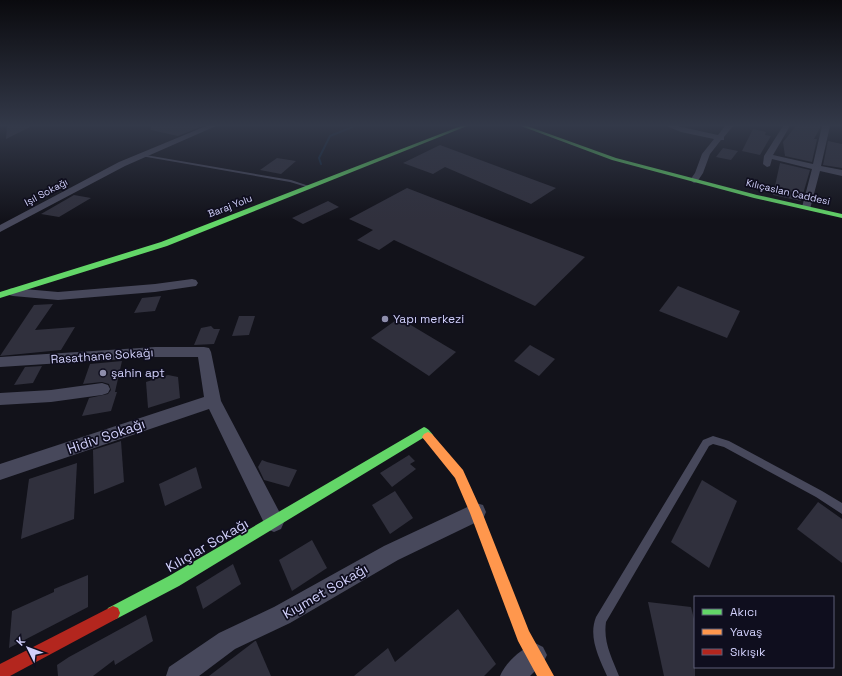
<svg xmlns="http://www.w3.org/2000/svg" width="842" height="676" viewBox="0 0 842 676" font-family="'Space Grotesk',sans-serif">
  <rect width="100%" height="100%" fill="#12121a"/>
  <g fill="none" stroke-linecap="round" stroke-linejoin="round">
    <polyline stroke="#12283f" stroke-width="2" points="321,164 319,158 330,136 355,126"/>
  </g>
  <g fill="#30303d">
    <polygon points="7,126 32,126 6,139"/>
    <polygon points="151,126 203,126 178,136 151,130"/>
    <polygon points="796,126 821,126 814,139 817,139 812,162 785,156 783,142"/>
    <polygon points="753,129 766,132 765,135 771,136 760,155 742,151"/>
    <polygon points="828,141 842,144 842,168 823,165"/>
    <polygon points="440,145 556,188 531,204 445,167 433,174 403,163"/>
    <polygon points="723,148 738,151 731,160 716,157"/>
    <polygon points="277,158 296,161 281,174 260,170"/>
    <polygon points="780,163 810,170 801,201 773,195"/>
    <polygon points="407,188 585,257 535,306 394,240 379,250 357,240 373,230 349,219"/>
    <polygon points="74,195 91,198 59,217 41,214"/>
    <polygon points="328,201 339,207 303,224 292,218"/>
    <polygon points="678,286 740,311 727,338 659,311"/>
    <polygon points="161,296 155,311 134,313 142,298"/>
    <polygon points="53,304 35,330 75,327 61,350 0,356 34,305"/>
    <polygon points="239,316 255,316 249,335 232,336"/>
    <polygon points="399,318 456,352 429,376 371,338"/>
    <polygon points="211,326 214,329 220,329 214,344 194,345 201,328"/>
    <polygon points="530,345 555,359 539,376 514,361"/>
    <polygon points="122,361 115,392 117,392 111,411 82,416 89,398 108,394 111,390 109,384 102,382 83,384 90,364"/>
    <polygon points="42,366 33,383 14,385 25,367"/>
    <polygon points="168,375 178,377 180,398 148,408 146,382"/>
    <polygon points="121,441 124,482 94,494 93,450"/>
    <polygon points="409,455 415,461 410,464 416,469 392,487 380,473"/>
    <polygon points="262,460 267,462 297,470 289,487 264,480 258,467"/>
    <polygon points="77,463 74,519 21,539 29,479"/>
    <polygon points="196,467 202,488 165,506 159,484"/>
    <polygon points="702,480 737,501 709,568 671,542"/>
    <polygon points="395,491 413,518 390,534 372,505"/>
    <polygon points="818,502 842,519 842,563 797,529"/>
    <polygon points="312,540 327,568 292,591 279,560"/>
    <polygon points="233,564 241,584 203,609 196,587"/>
    <polygon points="88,575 88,607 9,648 12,611 54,592 54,589"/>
    <polygon points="648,602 691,607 695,623 695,676 664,676"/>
    <polygon points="458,609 496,664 484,676 354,676 388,648 395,662"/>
    <polygon points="146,615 153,641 115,665 114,660 93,676 58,676 57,665 69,657"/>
    <polygon points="256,641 271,676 209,676 255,641"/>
  </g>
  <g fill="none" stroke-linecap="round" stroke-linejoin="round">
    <g fill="#47485b" fill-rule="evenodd">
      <polygon points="140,154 291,180 312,187 310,188 290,182 141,156 140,156"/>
      <path d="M713,436L729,441L822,491L842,503V514L816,497L724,447L713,444L709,446L606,622C603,642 612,658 619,676H607C599,658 588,637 596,617L703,440Z"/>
    </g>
    <g fill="#47485b" fill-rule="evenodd">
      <polygon points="206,126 216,126 125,166 0,232 0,225 119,162"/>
      <polygon points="666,126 677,126 718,135 725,126 733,126 724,137 724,140 721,140 710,154 703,173 697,182 694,183 690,180 695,173 702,154 714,139 681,132"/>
      <polygon points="783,126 790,126 773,155 813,164 822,126 830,126 821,166 842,170 842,176 820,171 810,209 807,210 802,207 812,169 772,159 770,166 767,167 763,164 764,156"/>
      <polygon points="192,279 196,280 198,283 196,286 155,292 58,300 13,296 9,295 7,292 9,289 13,288 58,292 155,284"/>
      <polygon points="155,347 204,347 209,348 211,352 221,401 281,515 284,522 281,529 274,532 267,529 209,409 0,480 0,464 204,397 198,357 155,357 0,367 0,357"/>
      <polygon points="102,383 108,385 110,389 108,393 102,395 51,402 0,405 0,393 51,390"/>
      <polygon points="476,503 483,505 486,512 483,519 398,560 290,623 235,649 199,676 166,676 169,667 219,633 274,607 384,546"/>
      <path d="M535,643L543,647L547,655L543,663L530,676H500C506,662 521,649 535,643Z"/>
    </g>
    <g fill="#63d668" fill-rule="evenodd">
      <polygon points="461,126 467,126 167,246 0,298 0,292 161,242"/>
      <polygon points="521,126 527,126 616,158 757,195 842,214 842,218 754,198 612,160"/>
      <path d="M424,427C429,429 431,432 434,437L432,440L428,442L423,438L179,586L118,618L113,620L108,618L106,613L108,608L169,576Z"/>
    </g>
    <polygon fill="#ff974d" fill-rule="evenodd" points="428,432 432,434 463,470 482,512 529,631 554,676 537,676 518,641 470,513 455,478 422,437 424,434"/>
    <polygon fill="#b3261e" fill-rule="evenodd" points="113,606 118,608 120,613 118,618 10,676 0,676 0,664"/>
  </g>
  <linearGradient id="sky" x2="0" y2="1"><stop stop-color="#0a0a0e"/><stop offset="0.57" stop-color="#333949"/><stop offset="1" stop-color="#333949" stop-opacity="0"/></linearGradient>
  <rect width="842" height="220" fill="url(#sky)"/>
  <g fill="#8e8eac" stroke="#0f0e1e" stroke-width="1.5">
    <circle cx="385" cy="319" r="4"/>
    <circle cx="103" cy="373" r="4"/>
  </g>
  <g text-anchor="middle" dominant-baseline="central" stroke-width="3.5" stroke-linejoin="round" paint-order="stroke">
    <g font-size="10" fill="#d1d0fb" stroke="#0f0e1e">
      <text transform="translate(46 192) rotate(-28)">Işıl Sokağı</text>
      <text transform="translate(788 192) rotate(13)">Kılıçaslan Caddesi</text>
      <text transform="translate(230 206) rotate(-21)">Baraj Yolu</text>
    </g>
    <g font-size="12" fill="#d1d0fb" stroke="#0f0e1e" text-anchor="start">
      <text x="393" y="319">Yapı merkezi</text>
      <text x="111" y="373">şahin apt</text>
    </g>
    <g font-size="12" fill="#d1d0fb" stroke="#0f0e1e">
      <text transform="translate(102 356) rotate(-4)">Rasathane Sokağı</text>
    </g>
    <g font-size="14" fill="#d1d0fb" stroke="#0f0e1e">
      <text transform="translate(106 436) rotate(-19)">Hidiv Sokağı</text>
      <text transform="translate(207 545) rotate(-30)">Kılıçlar Sokağı</text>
      <text transform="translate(325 591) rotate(-30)">Kıymet Sokağı</text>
    </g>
  </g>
  <rect x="694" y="596" width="140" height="72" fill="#0f0e1e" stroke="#5d5c76"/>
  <rect x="702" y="609" width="20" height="6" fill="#63d668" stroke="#5d5c76"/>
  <text x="730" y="616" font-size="12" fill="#d1d0fb">Akıcı</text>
  <rect x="702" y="629" width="20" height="6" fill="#ff974d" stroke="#5d5c76"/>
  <text x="730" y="636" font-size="12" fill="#d1d0fb">Yavaş</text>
  <rect x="702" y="649" width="20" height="6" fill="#b3261e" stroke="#5d5c76"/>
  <text x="730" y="656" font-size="12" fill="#d1d0fb">Sıkışık</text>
  <g transform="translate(28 648) rotate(312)" stroke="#0f0e1e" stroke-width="3" paint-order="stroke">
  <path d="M0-3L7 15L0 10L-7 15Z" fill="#d1d0fb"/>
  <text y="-6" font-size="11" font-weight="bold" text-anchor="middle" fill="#d1d0fb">K</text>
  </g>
</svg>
